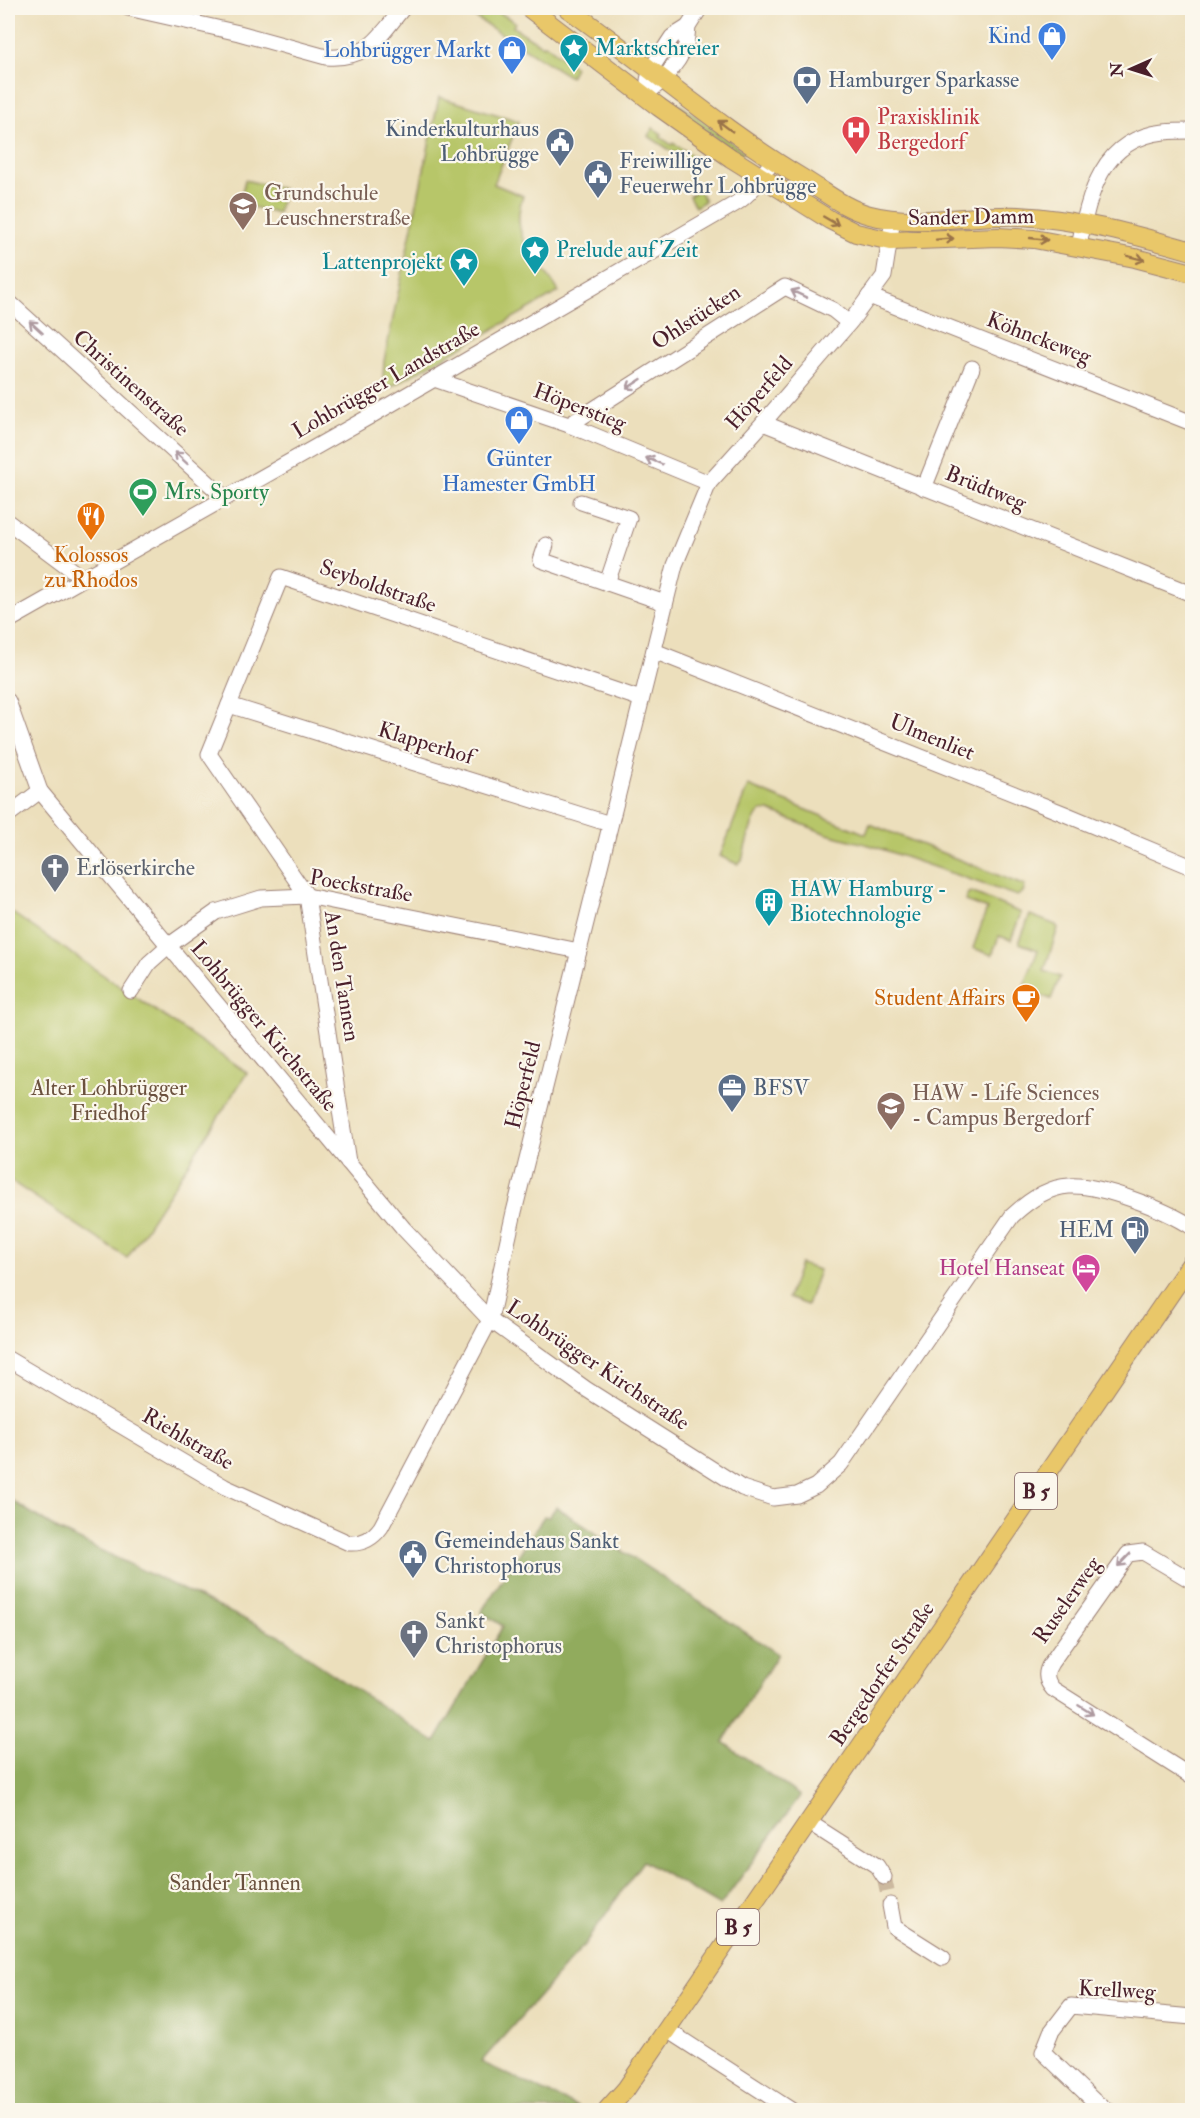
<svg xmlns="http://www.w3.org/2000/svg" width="1200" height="2118" viewBox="0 0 1200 2118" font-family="'IM FELL Double Pica',serif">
  <rect width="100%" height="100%" fill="#fbf7ec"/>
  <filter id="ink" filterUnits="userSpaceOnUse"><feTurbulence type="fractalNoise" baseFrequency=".0167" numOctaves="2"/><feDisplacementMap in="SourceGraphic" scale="12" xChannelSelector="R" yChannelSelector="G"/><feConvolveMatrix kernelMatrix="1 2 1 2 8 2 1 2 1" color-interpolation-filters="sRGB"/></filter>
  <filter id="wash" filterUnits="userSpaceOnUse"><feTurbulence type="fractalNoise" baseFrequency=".008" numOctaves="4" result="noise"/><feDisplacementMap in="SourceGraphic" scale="24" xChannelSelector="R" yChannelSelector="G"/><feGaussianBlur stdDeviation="1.35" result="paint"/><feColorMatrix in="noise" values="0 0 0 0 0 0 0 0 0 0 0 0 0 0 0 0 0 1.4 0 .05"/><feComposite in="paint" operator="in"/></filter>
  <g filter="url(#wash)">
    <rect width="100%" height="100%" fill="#ecdfbc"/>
    <g fill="#b7c669" stroke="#80724a" stroke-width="1.5">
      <polygon points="460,8 492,8 515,22 513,27 543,46 545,44 575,67 570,77"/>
      <path d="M439,97L519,121L494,184L523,196C507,240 540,258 559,292L382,392L384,361Z"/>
      <polygon points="677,104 681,105 744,152 740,155 674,108"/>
      <polygon points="653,128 662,134 660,137 672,145 673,143 694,157 690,163 648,136"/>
      <polygon points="245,180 284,189 278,213 239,204"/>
      <polygon points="699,190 705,201 695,207 689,196"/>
      <path d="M748,786L866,834L870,824L1025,886L1023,892L1017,896L873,846L827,834L769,811C764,811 763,809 759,813C751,820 745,849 742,860L737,864L720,856Z"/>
      <polygon points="971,892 1021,913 1011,940 999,936 992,955 973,948 987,909 965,901 968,893"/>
      <polygon points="8,910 247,1073 127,1258 8,1179"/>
      <polygon points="1030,915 1056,925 1058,928 1044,971 1060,977 1051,999 1023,989 1038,950 1019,943"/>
      <polygon points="800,1264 819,1270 807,1305 788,1298"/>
    </g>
    <polygon fill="#91ab5d" stroke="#6e6544" stroke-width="1.5" points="8,1498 58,1530 286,1639 312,1660 435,1742 503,1626 481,1612 544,1516 549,1517 556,1507 778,1654 723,1742 800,1796 720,1906 643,1861 584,1945 481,2062 578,2107 575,2110 8,2110"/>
  </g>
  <g filter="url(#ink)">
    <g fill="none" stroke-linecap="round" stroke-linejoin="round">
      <polyline stroke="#ccb99f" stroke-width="15" stroke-dasharray="15 8" stroke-linecap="butt" points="884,1877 890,1905"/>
      <g stroke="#9b7f74" stroke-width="17">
        <g id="minor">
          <path d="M128,8L239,33L326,57C368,60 379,37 403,8"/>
          <polyline points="648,80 651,69 672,37 688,27"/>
          <polyline points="644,96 664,79 678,60 686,46 688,27 700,8"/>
          <path d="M1079,246C1089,194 1101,139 1164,132C1174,131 1183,131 1192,131"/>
          <polyline points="869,296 1192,423"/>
          <polyline points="8,301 224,497"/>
          <polyline points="434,379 569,425 709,483"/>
          <polyline points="763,423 1192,594"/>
          <polyline points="569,425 785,287 833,310 849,323"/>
          <polyline points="924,488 972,368"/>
          <polyline points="581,502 629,518 607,583"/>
          <polyline points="8,522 83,578"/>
          <polyline points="546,545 541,560 665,603"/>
          <path d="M8,621L374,414L735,204C752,194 762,176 773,160"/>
          <polyline points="654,651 1065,814 1192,867"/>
          <path d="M8,701L40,791L404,1229L490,1320L586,1389L742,1488L773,1498L797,1495L816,1486L841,1464L1012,1216C1027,1202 1047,1187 1069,1186C1100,1184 1167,1210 1192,1227"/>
          <polyline points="229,705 610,824"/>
          <polyline points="8,815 40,791"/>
          <polyline points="131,991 149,963 168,946 216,912 261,898 307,896 579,951"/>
          <polyline points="348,1162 307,896 209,754 281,577 641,699"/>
          <path d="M8,1359L225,1487L349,1543C364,1544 373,1538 381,1527L490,1320L514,1212L675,565L709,483L763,423L851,321L884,276L893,219"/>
          <path d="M1192,1581L1143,1552L1128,1554L1051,1663C1045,1672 1045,1680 1053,1689L1192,1777"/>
          <polyline points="810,1823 877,1866 884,1877"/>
          <polyline points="890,1905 894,1927 943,1958"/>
          <polyline points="667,2030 791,2110"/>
          <polyline points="1107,2110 1094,2101 1043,2052 1051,2032 1071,2006 1192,2017"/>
        </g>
      </g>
      <g stroke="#9b7f74" stroke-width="20">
        <g id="major">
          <polyline points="529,8 659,107 731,158 830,220 856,233 891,241 998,237 1034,239 1135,258 1192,273"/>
          <path d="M567,8C646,63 719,128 802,178C824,191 845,209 870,215C914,227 972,214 1019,216C1078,219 1136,235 1192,251"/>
          <polyline points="607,2110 626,2089 1192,1262"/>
        </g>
      </g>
      <use href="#minor" stroke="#fff" stroke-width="15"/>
      <use href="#major" stroke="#e9c769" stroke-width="18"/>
    </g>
    <defs><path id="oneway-shaft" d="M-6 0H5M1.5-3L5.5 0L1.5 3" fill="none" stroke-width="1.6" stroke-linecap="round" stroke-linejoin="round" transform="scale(1.5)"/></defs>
    <g stroke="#9a734a">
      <use href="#oneway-shaft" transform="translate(725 126) rotate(-143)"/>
      <use href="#oneway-shaft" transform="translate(831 221) rotate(30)"/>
      <use href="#oneway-shaft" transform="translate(945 239) rotate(-4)"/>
      <use href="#oneway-shaft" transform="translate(1039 239) rotate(6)"/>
      <use href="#oneway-shaft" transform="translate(1136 258) rotate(14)"/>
    </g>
    <g stroke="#ae9aa0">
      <use href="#oneway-shaft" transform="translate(799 294) rotate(-155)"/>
      <use href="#oneway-shaft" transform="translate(36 327) rotate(-138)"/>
      <use href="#oneway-shaft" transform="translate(634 384) rotate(147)"/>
      <use href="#oneway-shaft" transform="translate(181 458) rotate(-138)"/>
      <use href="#oneway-shaft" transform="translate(654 461) rotate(-158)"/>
      <use href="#oneway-shaft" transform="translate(1124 1560) rotate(134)"/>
      <use href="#oneway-shaft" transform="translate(1086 1710) rotate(32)"/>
    </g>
  </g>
  <defs>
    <g id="shop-pin" transform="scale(1.5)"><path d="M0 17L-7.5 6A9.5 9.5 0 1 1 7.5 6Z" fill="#3f7fe0" stroke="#fbf7ec"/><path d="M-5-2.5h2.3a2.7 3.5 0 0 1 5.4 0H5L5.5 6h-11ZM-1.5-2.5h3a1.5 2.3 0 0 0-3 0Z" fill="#fff"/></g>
    <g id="sight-pin" transform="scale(1.5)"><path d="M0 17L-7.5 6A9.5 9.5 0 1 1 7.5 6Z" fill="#0f9aa8" stroke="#fbf7ec"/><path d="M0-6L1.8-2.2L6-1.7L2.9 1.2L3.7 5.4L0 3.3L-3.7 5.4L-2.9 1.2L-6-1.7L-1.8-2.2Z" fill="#fff"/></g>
    <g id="bank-pin" transform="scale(1.5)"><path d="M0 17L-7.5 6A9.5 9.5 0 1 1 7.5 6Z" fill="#5c6f8a" stroke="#fbf7ec"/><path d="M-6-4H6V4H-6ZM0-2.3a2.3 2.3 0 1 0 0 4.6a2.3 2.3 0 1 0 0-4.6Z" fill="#fff"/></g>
    <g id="hospital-pin" transform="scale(1.5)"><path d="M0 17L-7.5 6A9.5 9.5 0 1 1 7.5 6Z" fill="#e0444e" stroke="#fbf7ec"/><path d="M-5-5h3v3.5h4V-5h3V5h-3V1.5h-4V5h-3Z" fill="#fff"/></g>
    <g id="civic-pin" transform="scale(1.5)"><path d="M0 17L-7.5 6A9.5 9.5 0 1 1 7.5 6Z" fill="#5c6f8a" stroke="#fbf7ec"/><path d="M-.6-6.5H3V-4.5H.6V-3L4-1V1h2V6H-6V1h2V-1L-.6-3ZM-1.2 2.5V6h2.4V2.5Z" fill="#fff"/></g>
    <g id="school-pin" transform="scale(1.5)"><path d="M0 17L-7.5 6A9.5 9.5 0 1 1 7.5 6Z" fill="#8d6e63" stroke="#fbf7ec"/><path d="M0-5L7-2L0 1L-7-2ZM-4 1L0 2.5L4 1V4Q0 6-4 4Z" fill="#fff"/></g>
    <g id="stadium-pin" transform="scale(1.5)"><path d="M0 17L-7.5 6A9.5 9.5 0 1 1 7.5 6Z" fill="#2e9e5b" stroke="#fbf7ec"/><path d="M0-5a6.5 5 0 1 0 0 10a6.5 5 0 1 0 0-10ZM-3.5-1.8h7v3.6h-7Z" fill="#fff"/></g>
    <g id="restaurant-pin" transform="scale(1.5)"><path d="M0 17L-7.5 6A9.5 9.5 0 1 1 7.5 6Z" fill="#e8710a" stroke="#fbf7ec"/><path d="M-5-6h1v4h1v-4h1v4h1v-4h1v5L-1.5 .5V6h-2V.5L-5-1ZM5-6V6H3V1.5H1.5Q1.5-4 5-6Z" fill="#fff"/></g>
    <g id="church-pin" transform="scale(1.5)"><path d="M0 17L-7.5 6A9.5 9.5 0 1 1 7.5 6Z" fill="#6b7280" stroke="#fbf7ec"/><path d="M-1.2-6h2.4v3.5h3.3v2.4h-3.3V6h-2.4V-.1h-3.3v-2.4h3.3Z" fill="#fff"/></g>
    <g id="building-pin" transform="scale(1.5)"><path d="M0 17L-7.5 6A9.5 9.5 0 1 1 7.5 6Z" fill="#0f9aa8" stroke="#fbf7ec"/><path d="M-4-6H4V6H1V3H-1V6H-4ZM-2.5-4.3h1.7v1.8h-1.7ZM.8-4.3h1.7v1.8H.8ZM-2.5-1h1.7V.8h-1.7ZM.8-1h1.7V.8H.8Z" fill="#fff"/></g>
    <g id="cafe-pin" transform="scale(1.5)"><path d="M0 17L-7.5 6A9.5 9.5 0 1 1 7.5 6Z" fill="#e8710a" stroke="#fbf7ec"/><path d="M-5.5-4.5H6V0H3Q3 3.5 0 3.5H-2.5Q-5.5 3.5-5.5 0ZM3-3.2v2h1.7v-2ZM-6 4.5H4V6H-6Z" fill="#fff"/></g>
    <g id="office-pin" transform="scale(1.5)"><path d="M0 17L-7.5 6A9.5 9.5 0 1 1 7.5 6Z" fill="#5c6f8a" stroke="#fbf7ec"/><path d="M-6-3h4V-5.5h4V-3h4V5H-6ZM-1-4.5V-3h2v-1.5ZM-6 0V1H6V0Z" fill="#fff"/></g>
    <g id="university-pin" transform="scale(1.5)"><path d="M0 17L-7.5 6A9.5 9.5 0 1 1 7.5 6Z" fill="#8d6e63" stroke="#fbf7ec"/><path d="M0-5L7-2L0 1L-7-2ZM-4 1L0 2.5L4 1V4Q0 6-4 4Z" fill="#fff"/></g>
    <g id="fuel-pin" transform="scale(1.5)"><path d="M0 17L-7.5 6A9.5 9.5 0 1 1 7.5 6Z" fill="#5c6f8a" stroke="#fbf7ec"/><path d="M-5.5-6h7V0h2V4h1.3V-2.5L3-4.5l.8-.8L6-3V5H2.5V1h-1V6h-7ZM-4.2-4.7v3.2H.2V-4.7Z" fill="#fff"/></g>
    <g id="hotel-pin" transform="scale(1.5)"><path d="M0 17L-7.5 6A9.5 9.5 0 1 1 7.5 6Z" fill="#d1479c" stroke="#fbf7ec"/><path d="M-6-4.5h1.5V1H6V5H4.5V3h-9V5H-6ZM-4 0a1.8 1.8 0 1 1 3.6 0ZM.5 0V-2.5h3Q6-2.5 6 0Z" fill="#fff"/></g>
  </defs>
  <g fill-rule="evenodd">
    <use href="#shop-pin" x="1052" y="36"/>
    <use href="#sight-pin" x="574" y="48"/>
    <use href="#shop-pin" x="512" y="50"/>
    <use href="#bank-pin" x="807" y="80"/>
    <use href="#hospital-pin" x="856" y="130"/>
    <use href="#civic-pin" x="560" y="142"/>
    <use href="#civic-pin" x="598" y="174"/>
    <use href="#school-pin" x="243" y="206"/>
    <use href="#sight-pin" x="535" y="250"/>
    <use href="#sight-pin" x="464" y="262"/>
    <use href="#shop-pin" x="519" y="420"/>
    <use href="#stadium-pin" x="143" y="492"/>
    <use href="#restaurant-pin" x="91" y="516"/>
    <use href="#church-pin" x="55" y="868"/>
    <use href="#building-pin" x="769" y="902"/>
    <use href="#cafe-pin" x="1026" y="998"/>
    <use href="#office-pin" x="732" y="1088"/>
    <use href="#university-pin" x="891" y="1106"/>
    <use href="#fuel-pin" x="1135" y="1230"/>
    <use href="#hotel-pin" x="1086" y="1268"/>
    <use href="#civic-pin" x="413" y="1554"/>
    <use href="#church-pin" x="414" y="1634"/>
  </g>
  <g text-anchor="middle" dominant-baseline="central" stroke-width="4.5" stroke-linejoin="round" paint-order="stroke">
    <g fill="#fbf7ec" stroke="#7f6065" stroke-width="1.5">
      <rect x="1015" y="1473" width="42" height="36" rx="4.5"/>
      <rect x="717" y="1909" width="42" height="36" rx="4.5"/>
    </g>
    <g font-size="21" font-weight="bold" fill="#4a1f2b">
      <text x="1036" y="1491">B 5</text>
      <text x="738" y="1927">B 5</text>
    </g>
    <g font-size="22" fill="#366cbe" stroke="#fbf7ec" text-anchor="end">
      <text x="1031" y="36">Kind</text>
      <text x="491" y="50">Lohbrügger Markt</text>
      <text x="519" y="459" text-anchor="middle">Günter<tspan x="519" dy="25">Hamester GmbH</tspan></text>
    </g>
    <g font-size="22" fill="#0d838f" stroke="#fbf7ec" text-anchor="start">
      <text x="595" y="48">Marktschreier</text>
      <text x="556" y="250">Prelude auf Zeit</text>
      <text x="443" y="262" text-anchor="end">Lattenprojekt</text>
      <text x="790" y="889">HAW Hamburg -<tspan x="790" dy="25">Biotechnologie</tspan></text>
    </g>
    <g font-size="22" fill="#4e5e75" stroke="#fbf7ec" text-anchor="start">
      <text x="828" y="80">Hamburger Sparkasse</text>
      <text x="539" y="129" text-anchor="end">Kinderkulturhaus<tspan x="539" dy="25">Lohbrügge</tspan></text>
      <text x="619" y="161">Freiwillige<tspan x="619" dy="25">Feuerwehr Lohbrügge</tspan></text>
      <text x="753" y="1088">BFSV</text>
      <text x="1114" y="1230" text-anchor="end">HEM</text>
      <text x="434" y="1541">Gemeindehaus Sankt<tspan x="434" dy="25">Christophorus</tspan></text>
    </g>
    <g font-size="22" fill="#be3a42" stroke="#fbf7ec" text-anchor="start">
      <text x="877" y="117">Praxisklinik<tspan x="877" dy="25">Bergedorf</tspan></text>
    </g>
    <g font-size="22" fill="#785e54" stroke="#fbf7ec" text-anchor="start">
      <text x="264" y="193">Grundschule<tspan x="264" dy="25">Leuschnerstraße</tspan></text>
      <text x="912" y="1093">HAW - Life Sciences<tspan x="912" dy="25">- Campus Bergedorf</tspan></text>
    </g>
    <g font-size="22" fill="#4a1f2b" stroke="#fbf7ec">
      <text transform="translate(971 217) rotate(-1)">Sander Damm</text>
      <text transform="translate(696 317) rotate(-33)">Ohlstücken</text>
      <text transform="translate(1039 338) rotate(21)">Köhnckeweg</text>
      <text transform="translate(386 380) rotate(-30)">Lohbrügger Landstraße</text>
      <text transform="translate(131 383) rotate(42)">Christinenstraße</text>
      <text transform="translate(759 393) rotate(-49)">Höperfeld</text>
      <text transform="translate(580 407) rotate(21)">Höperstieg</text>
      <text transform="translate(986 488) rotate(22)">Brüdtweg</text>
      <text transform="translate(378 586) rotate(19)">Seyboldstraße</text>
      <text transform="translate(932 737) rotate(22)">Ulmenliet</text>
      <text transform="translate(426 743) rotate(17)">Klapperhof</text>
      <text transform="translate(361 886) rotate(10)">Poeckstraße</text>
      <text transform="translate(342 976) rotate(81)">An den Tannen</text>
      <text transform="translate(264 1026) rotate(50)">Lohbrügger Kirchstraße</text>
      <text transform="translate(523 1085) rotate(-76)">Höperfeld</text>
      <text transform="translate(598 1365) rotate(34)">Lohbrügger Kirchstraße</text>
      <text transform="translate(188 1439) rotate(30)">Riehlstraße</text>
      <text transform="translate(1067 1600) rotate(-55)">Ruselerweg</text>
      <text transform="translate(882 1674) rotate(-56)">Bergedorfer Straße</text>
      <text transform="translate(1117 1990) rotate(3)">Krellweg</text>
    </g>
    <g font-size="22" fill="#27864d" stroke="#fbf7ec" text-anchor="start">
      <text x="164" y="492">Mrs. Sporty</text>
    </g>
    <g font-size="22" fill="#c56008" stroke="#fbf7ec">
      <text x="91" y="555">Kolossos<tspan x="91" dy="25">zu Rhodos</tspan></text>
      <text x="1005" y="998" text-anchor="end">Student Affairs</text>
    </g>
    <g font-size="22" fill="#5b616d" stroke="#fbf7ec" text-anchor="start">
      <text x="76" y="868">Erlöserkirche</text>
      <text x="435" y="1621">Sankt<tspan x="435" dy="25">Christophorus</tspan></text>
    </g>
    <g font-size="22" fill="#6b513e" stroke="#fbf7ec">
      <text x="109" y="1088">Alter Lohbrügger<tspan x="109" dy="25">Friedhof</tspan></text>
      <text x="235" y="1883">Sander Tannen</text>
    </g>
    <g font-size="22" fill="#b23c85" stroke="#fbf7ec" text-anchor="end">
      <text x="1065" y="1268">Hotel Hanseat</text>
    </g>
  </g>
  <rect width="1200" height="2118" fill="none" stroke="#fbf7ec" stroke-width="30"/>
  <g transform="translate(1131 69) rotate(267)" stroke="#fbf7ec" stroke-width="4.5" paint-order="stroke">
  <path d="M0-4.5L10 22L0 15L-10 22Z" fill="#4a1f2b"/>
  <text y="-9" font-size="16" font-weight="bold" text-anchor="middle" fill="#4a1f2b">N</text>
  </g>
</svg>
